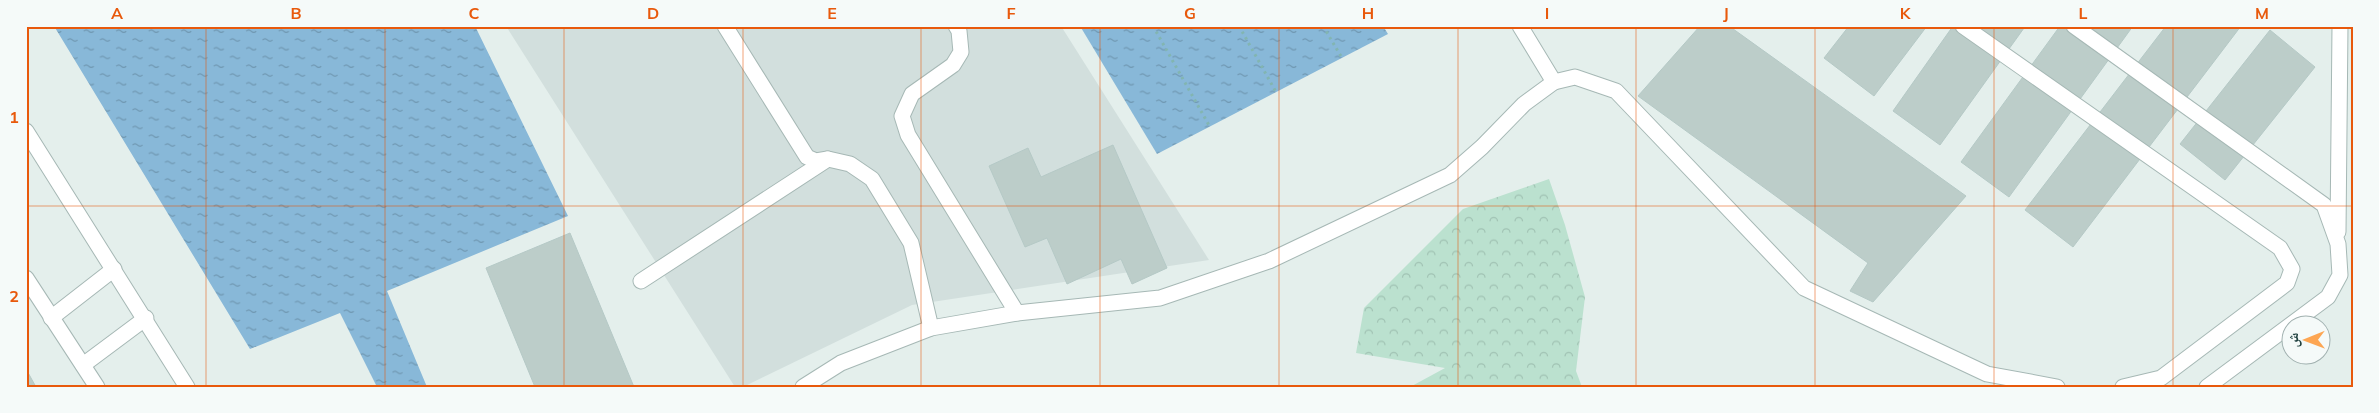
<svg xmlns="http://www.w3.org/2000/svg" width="2379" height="413" viewBox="0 0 2379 413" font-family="Mulish,'Noto Naskh Arabic',sans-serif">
  <defs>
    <pattern id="forest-crowns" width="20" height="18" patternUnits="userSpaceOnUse" patternTransform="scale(1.25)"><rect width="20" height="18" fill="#bbe1cf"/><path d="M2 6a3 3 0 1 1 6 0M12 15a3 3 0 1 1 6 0" fill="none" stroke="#a0c2b3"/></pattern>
    <pattern id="water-ripples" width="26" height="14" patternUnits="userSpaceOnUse" patternTransform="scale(1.25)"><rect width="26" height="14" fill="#88b8d8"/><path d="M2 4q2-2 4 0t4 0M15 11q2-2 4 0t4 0" fill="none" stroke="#6f97b1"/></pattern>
  </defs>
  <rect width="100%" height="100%" fill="#e4efec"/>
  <polygon fill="#d2dfdd" points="506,26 1061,26 1209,260 912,305 743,387 735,387"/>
  <polygon fill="url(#forest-crowns)" points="1549,179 1565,225 1585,297 1576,371 1582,387 1410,387 1445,368 1356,353 1364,308 1463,209"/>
  <g fill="url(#water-ripples)">
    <polygon points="54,26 475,26 568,216 387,291 427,387 377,387 340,313 250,349"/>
    <polygon points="1080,26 1383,26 1388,34 1157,154"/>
  </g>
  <g fill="#bccdc9" stroke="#b5c9c6">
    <polygon points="1700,26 1729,26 1966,196 1873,302 1850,291 1868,263 1638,96"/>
    <polygon points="1849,26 1927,26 1874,96 1824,58"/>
    <polygon points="1953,26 2024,28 1940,145 1893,111"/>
    <polygon points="2060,26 2133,26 2009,197 1961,162"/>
    <polygon points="2166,26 2241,26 2073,247 2025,210"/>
    <polygon points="2270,30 2315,67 2225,180 2180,144"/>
    <polygon points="1113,145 1167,268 1132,284 1121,259 1067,284 1047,238 1025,247 989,166 1028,148 1041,177"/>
    <polygon points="570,233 634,387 535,387 486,268"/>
    <polygon points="26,369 36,387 26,387"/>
  </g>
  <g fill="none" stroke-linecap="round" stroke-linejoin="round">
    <g stroke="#a6b8b5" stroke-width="17">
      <g id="service">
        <polyline points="725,26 807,157 816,161 828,159 850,164 872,179 911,243 931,328"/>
        <polyline points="956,26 959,31 961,52 953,65 912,94 902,116 908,135 1017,313"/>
        <polyline points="1520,26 1554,82"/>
        <polyline points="1963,26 2280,248 2292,269 2287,283 2161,378 2123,387"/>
        <polyline points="2074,26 2324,205 2338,244 2340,275 2328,297 2207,387"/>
        <polyline points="2338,232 2340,26"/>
        <polyline points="641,281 828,159"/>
      </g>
    </g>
    <g stroke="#a6b8b5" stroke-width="17">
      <g id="minor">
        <polyline points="26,131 187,387"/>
        <polyline points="26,278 97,387"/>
        <polyline points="51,318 114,269"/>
        <polyline points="83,365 146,318"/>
      </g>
    </g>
    <g stroke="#a6b8b5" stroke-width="17">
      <polyline id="tertiary" points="803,387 841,363 931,328 1017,313 1160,298 1269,261 1450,175 1482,147 1524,104 1554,82 1575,77 1616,91 1804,288 1987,374 2057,387"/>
    </g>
    <g stroke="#82b5b1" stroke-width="3" stroke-dasharray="2.5 4" stroke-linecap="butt">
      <polyline points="1153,26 1210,127"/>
      <polyline points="1239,26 1276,92"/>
      <polyline points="1323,26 1342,58"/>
    </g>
    <use href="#service" stroke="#fff" stroke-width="15"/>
    <use href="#minor" stroke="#fff" stroke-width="15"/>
    <use href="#tertiary" stroke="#fff" stroke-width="15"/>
  </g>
  <path fill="none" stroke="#e8590c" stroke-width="1" stroke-opacity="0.55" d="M206,26V387M385,26V387M564,26V387M743,26V387M921,26V387M1100,26V387M1279,26V387M1458,26V387M1636,26V387M1815,26V387M1994,26V387M2173,26V387M26,206H2353"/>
  <rect width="2379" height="413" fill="none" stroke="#f5faf9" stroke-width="55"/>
  <g transform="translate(2306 340) rotate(269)"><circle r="24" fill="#f5faf9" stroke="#a0b0af"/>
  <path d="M0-4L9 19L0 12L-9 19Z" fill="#fda653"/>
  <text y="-8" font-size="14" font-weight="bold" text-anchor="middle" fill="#214241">ش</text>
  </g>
  <rect x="28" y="28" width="2324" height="358" fill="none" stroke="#e8590c" stroke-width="2"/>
  <g font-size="16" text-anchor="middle" font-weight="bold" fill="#e8590c">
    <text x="117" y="19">A</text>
    <text x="296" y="19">B</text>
    <text x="474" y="19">C</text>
    <text x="653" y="19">D</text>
    <text x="832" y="19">E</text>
    <text x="1011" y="19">F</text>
    <text x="1190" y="19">G</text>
    <text x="1368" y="19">H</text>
    <text x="1547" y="19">I</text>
    <text x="1726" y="19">J</text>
    <text x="1905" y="19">K</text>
    <text x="2083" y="19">L</text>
    <text x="2262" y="19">M</text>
    <text x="14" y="123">1</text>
    <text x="14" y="302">2</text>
  </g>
</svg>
